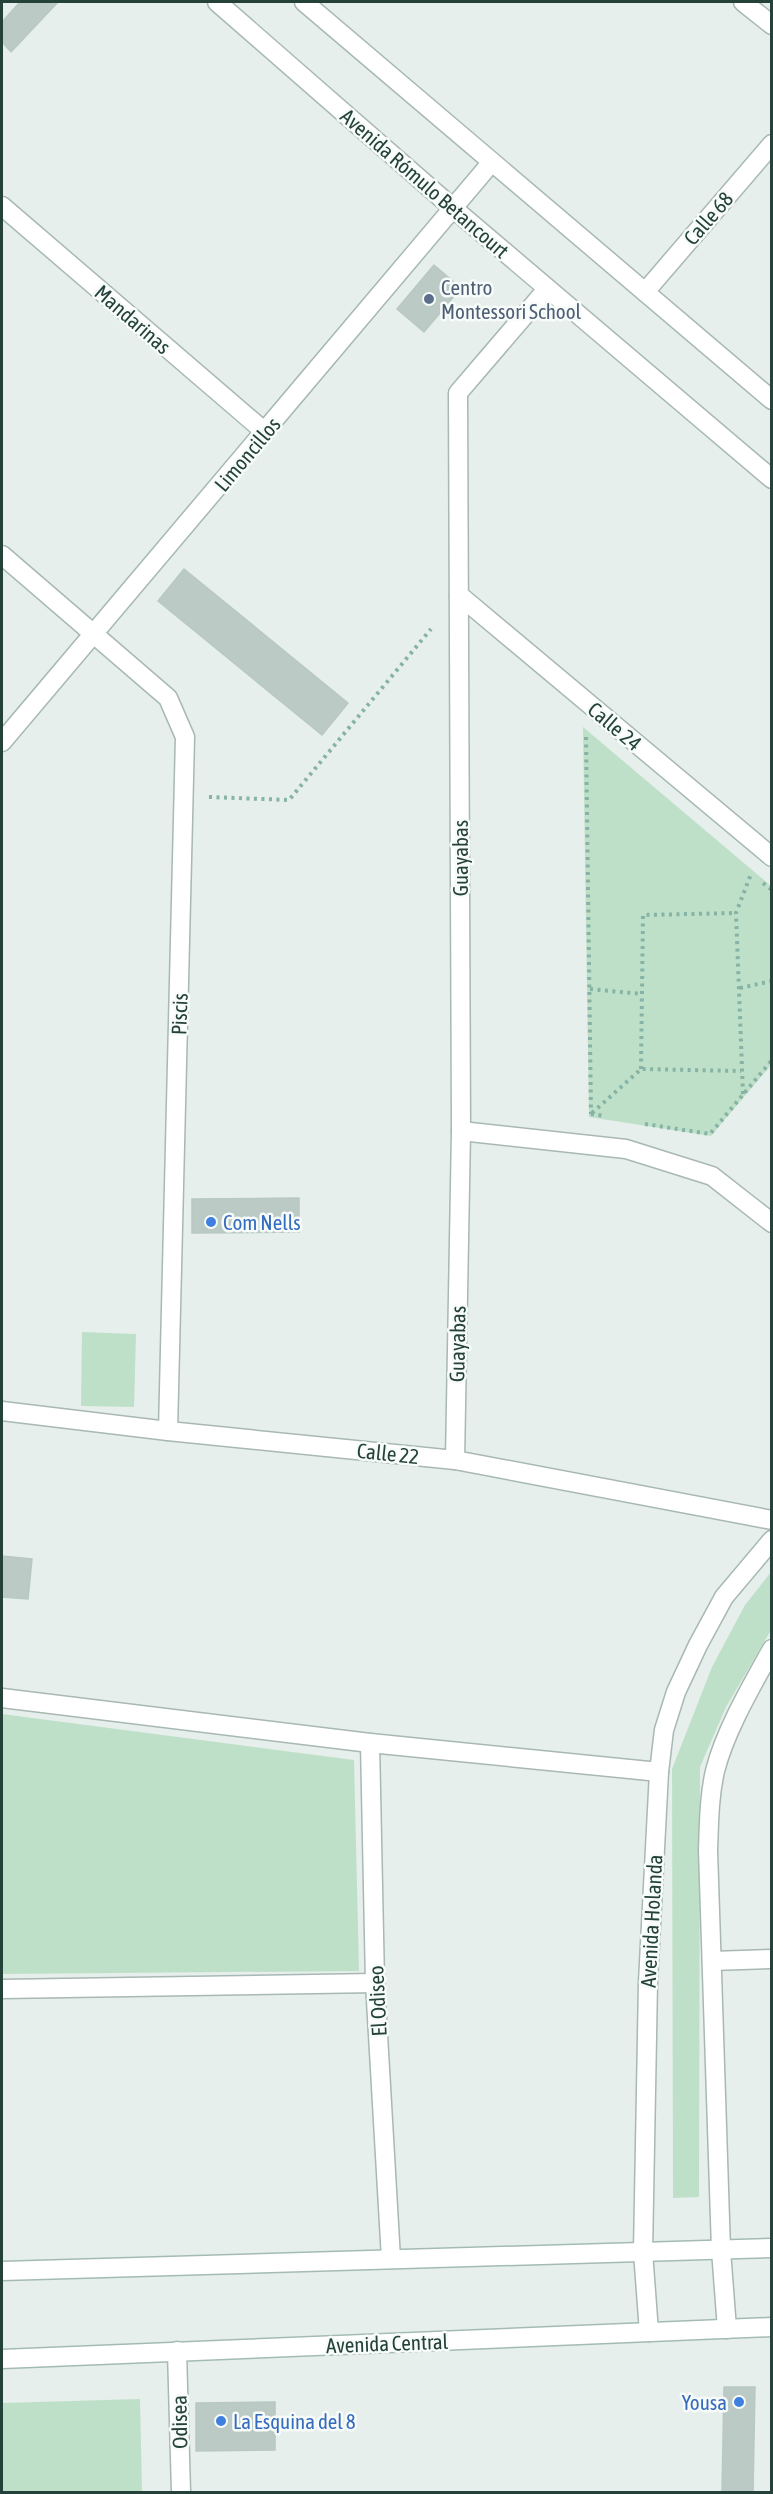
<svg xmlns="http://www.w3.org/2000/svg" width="773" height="2494" viewBox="0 0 773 2494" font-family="'Asap Condensed',sans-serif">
  <rect width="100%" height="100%" fill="#e6efeb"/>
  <g fill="#bfe0c8">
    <polygon points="583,727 771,886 771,1065 711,1136 589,1117"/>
    <polygon points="82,1332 136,1334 134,1407 81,1406"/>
    <polygon points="771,1572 771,1630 726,1707 700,1767 699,2197 673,2198 672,1769 712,1667 745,1605"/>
    <polygon points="2,1714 354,1760 359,1971 2,1974"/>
    <polygon points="140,2399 142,2492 2,2492 2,2403"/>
  </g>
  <g fill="#bbcac4" stroke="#b8c9c2" stroke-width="1.5">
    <polygon points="20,2 58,2 11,52 2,42 2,22"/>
    <polygon points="434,265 461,288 424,332 397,309"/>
    <polygon points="184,569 348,703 322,735 158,601"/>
    <polygon points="299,1198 299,1232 192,1233 192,1199"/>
    <polygon points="2,1556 32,1559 28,1599 2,1597"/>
    <polygon points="724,2387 755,2387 753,2492 722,2492"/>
    <polygon points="275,2402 275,2450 196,2451 196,2403"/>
  </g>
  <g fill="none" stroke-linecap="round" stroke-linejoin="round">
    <g stroke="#a8b8b2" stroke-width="21">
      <g id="minor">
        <polyline points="743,2 772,25"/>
        <polyline points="2,206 265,432"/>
        <polyline points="645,292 772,144"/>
        <polyline points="2,555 168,698 185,737 168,1431"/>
        <polyline points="459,595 772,857"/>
        <polyline points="2,742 491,163"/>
        <polyline points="461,1131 626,1149 712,1176 772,1223"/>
        <polyline points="2,1411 168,1431 455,1460 772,1520"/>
        <polyline points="455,1460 461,1131 458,393 547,289"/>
        <polyline points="2,1698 370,1743 659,1772"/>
        <polyline points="370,1743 375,1983 391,2259"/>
        <polyline points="712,1961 772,1959"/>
        <polyline points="2,1989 375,1983"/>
        <polyline points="177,2351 181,2492"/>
      </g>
    </g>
    <g stroke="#a8b8b2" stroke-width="21">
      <g id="tertiary">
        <polyline points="217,2 454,209 772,479"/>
        <polyline points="304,2 772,400"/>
        <path d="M727,2329L721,2250L708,1850C709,1824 709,1797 715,1771C725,1731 752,1685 772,1649"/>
        <polyline points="649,2332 643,2252 648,1982 659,1772 664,1730 676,1692 698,1645 724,1597 772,1540"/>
      </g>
    </g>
    <g stroke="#a4bbb3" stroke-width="21">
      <g id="secondary">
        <polyline points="2,2271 772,2248"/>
        <polyline points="2,2359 772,2327"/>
      </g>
    </g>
    <g stroke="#86b3a5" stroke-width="4" stroke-dasharray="3 4.5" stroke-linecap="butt">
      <polyline points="586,737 591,1114"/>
      <polyline points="209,797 289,800 431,629"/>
      <polyline points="763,883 772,890"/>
      <polyline points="740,988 772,981"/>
      <polyline points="590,989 642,994"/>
      <polyline points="641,1069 643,915 736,913"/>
      <polyline points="743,1094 736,913 751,874"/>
      <polyline points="592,1113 641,1069 741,1071"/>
      <polyline points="591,1114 605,1116"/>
      <polyline points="645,1124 710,1134 772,1060"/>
    </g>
    <use href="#minor" stroke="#fff" stroke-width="18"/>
    <use href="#tertiary" stroke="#fff" stroke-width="18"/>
    <use href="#secondary" stroke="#fff" stroke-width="18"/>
  </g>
  <circle fill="#5c6f8a" stroke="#f7fbf9" stroke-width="2" cx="429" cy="299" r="6"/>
  <g fill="#3f7fe0" stroke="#f7fbf9" stroke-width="2">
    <circle cx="211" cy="1222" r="6"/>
    <circle cx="739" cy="2402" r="6"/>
    <circle cx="221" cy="2421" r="6"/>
  </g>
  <g text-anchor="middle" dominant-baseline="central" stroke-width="5" stroke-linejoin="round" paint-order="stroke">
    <g font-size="21" fill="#24423a" stroke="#f7fbf9">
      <text transform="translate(425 183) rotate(41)">Avenida Rómulo Betancourt</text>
      <text transform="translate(708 218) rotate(-49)">Calle 68</text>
      <text transform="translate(133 319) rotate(41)">Mandarinas</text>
      <text transform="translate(247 454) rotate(-50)">Limoncillos</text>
      <text transform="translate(615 726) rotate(40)">Calle 24</text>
      <text transform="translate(460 858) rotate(-90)">Guayabas</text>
      <text transform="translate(179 1014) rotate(-88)">Piscis</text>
      <text transform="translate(457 1344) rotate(-89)">Guayabas</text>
      <text transform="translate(388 1453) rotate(6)">Calle 22</text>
      <text transform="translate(651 1921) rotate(-87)">Avenida Holanda</text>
      <text transform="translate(377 2001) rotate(-93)">El Odiseo</text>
      <text transform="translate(387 2343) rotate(-2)">Avenida Central</text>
      <text transform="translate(179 2422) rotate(-91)">Odisea</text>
    </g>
    <g font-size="21" fill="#4e5e75" stroke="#f7fbf9" text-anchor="start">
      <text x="441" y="287">Centro<tspan x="441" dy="24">Montessori School</tspan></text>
    </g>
    <g font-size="21" fill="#366cbe" stroke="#f7fbf9" text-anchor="start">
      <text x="223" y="1222">Com Nells</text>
      <text x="727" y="2402" text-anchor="end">Yousa</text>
      <text x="233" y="2421">La Esquina del 8</text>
    </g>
  </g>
  <rect width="773" height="2494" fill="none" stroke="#24423a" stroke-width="6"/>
</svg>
